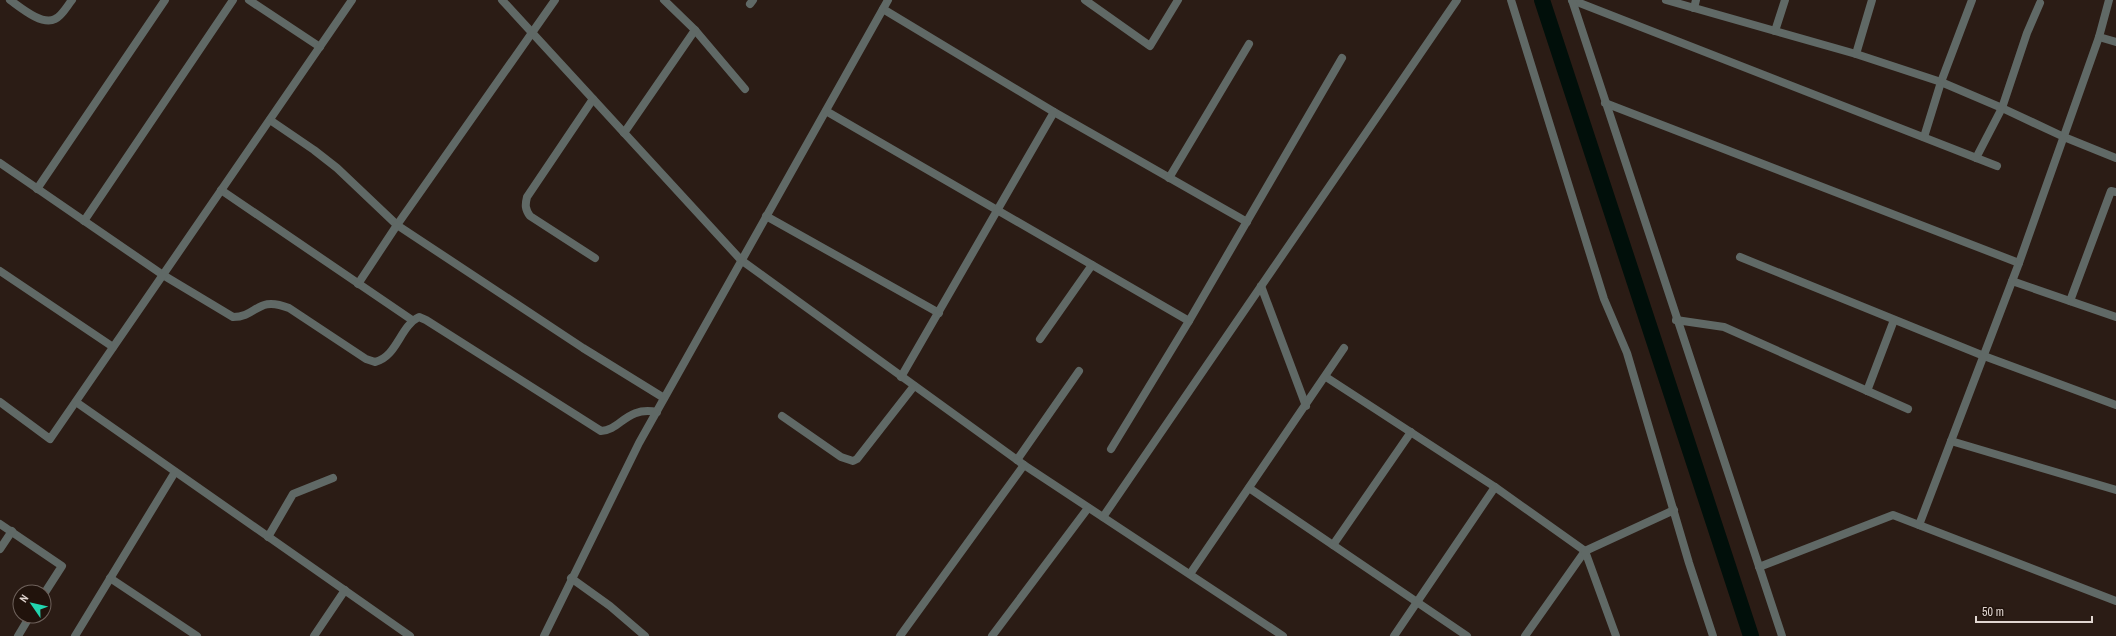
<svg xmlns="http://www.w3.org/2000/svg" width="2116" height="636" viewBox="0 0 2116 636" font-family="'Archivo Narrow',sans-serif">
  <rect width="100%" height="100%" fill="#2b1c15"/>
  <g fill="none" stroke-linecap="round" stroke-linejoin="round">
    <polyline stroke="#010f0a" stroke-width="16" points="1542,0 1751,636"/>
    <path stroke="#606966" stroke-width="8" d="M10,0C20,7 42,26 55,19C62,16 67,6 72,0"/>
    <g stroke="#606966" stroke-width="8">
      <polyline points="249,0 320,47"/>
      <polyline points="502,0 741,260 1024,465 1283,636"/>
      <polyline points="664,0 695,30 745,89"/>
      <polyline points="1085,0 1150,46 1178,0"/>
      <polyline points="1572,0 1997,166"/>
      <polyline points="1666,0 1856,54 1941,82 2002,108 2064,137 2116,158"/>
      <polyline points="750,4 753,0"/>
      <polyline points="1694,8 1696,0"/>
      <polyline points="883,9 1054,112 1247,222"/>
      <polyline points="1775,31 1785,0"/>
      <polyline points="2099,37 2116,42"/>
      <polyline points="1856,54 1872,0"/>
      <path d="M593,99L527,197C525,205 525,209 530,216L595,258"/>
      <polyline points="1605,103 2019,263"/>
      <polyline points="826,111 1189,321"/>
      <polyline points="270,120 314,150 337,168 397,225 583,348 664,398"/>
      <polyline points="624,133 695,30"/>
      <polyline points="1924,137 1941,82 1972,0"/>
      <polyline points="1976,158 2002,108 2027,33 2040,3"/>
      <path d="M0,163L163,275L233,317C258,317 256,295 289,308L366,359L375,362C397,357 400,326 419,317L426,320L601,431C621,430 626,406 657,412"/>
      <polyline points="1169,178 1249,44"/>
      <polyline points="37,189 165,0"/>
      <polyline points="221,190 412,320"/>
      <polyline points="766,216 939,313"/>
      <polyline points="84,221 233,0"/>
      <polyline points="1740,257 1984,356 2116,405"/>
      <polyline points="0,271 113,347"/>
      <polyline points="2012,281 2116,317"/>
      <polyline points="358,284 397,225 555,0"/>
      <polyline points="1261,286 1306,406"/>
      <polyline points="2070,301 2111,191 2116,192"/>
      <polyline points="1676,320 1724,327 1908,409"/>
      <polyline points="1040,339 1092,265"/>
      <polyline points="901,377 1054,112"/>
      <polyline points="1326,377 1495,487 1585,551 1525,636"/>
      <polyline points="1867,391 1894,320"/>
      <polyline points="0,402 50,439 352,0"/>
      <polyline points="76,402 410,636"/>
      <polyline points="782,416 841,457 853,461 857,459 914,386"/>
      <polyline points="1951,441 2116,490"/>
      <polyline points="1111,449 1189,321 1342,58"/>
      <polyline points="1017,460 1079,371"/>
      <polyline points="1249,488 1467,636"/>
      <polyline points="1103,517 1457,0"/>
      <polyline points="0,524 62,566 44,594"/>
      <polyline points="1919,525 2019,263 2099,37 2109,0"/>
      <polyline points="268,537 293,494 333,478"/>
      <polyline points="1333,545 1411,432"/>
      <polyline points="0,549 12,531"/>
      <polyline points="1759,567 1893,515 2116,601"/>
      <polyline points="1190,574 1344,348"/>
      <polyline points="110,578 197,636"/>
      <polyline points="571,578 610,606 645,636"/>
      <polyline points="18,636 30,616"/>
      <polyline points="75,636 175,472"/>
      <polyline points="314,636 345,590"/>
      <polyline points="544,636 639,443 888,0"/>
      <polyline points="900,636 1024,465"/>
      <polyline points="992,636 1088,508"/>
      <polyline points="1394,636 1495,487"/>
      <polyline points="1616,636 1585,551 1674,510"/>
    </g>
    <g stroke="#606966" stroke-width="8">
      <polyline points="1511,0 1604,299 1627,353 1689,563 1713,636"/>
      <polyline points="1572,0 1782,636"/>
    </g>
  </g>
  <g transform="translate(32 604) rotate(304)"><circle r="19" fill="#21130c" stroke="#6e615b"/>
  <path d="M0-3L7 15L0 10L-7 15Z" fill="#22d5af"/>
  <text y="-6" font-size="11" font-weight="bold" text-anchor="middle" fill="#e1d6d1">N</text>
  </g>
  <path d="M1976 616v6h116v-6" fill="none" stroke="#e1d6d1" stroke-width="2"/>
  <text x="1982" y="616" font-size="12" fill="#e1d6d1" stroke="#21130c" stroke-width="3" paint-order="stroke">50 m</text>
</svg>
